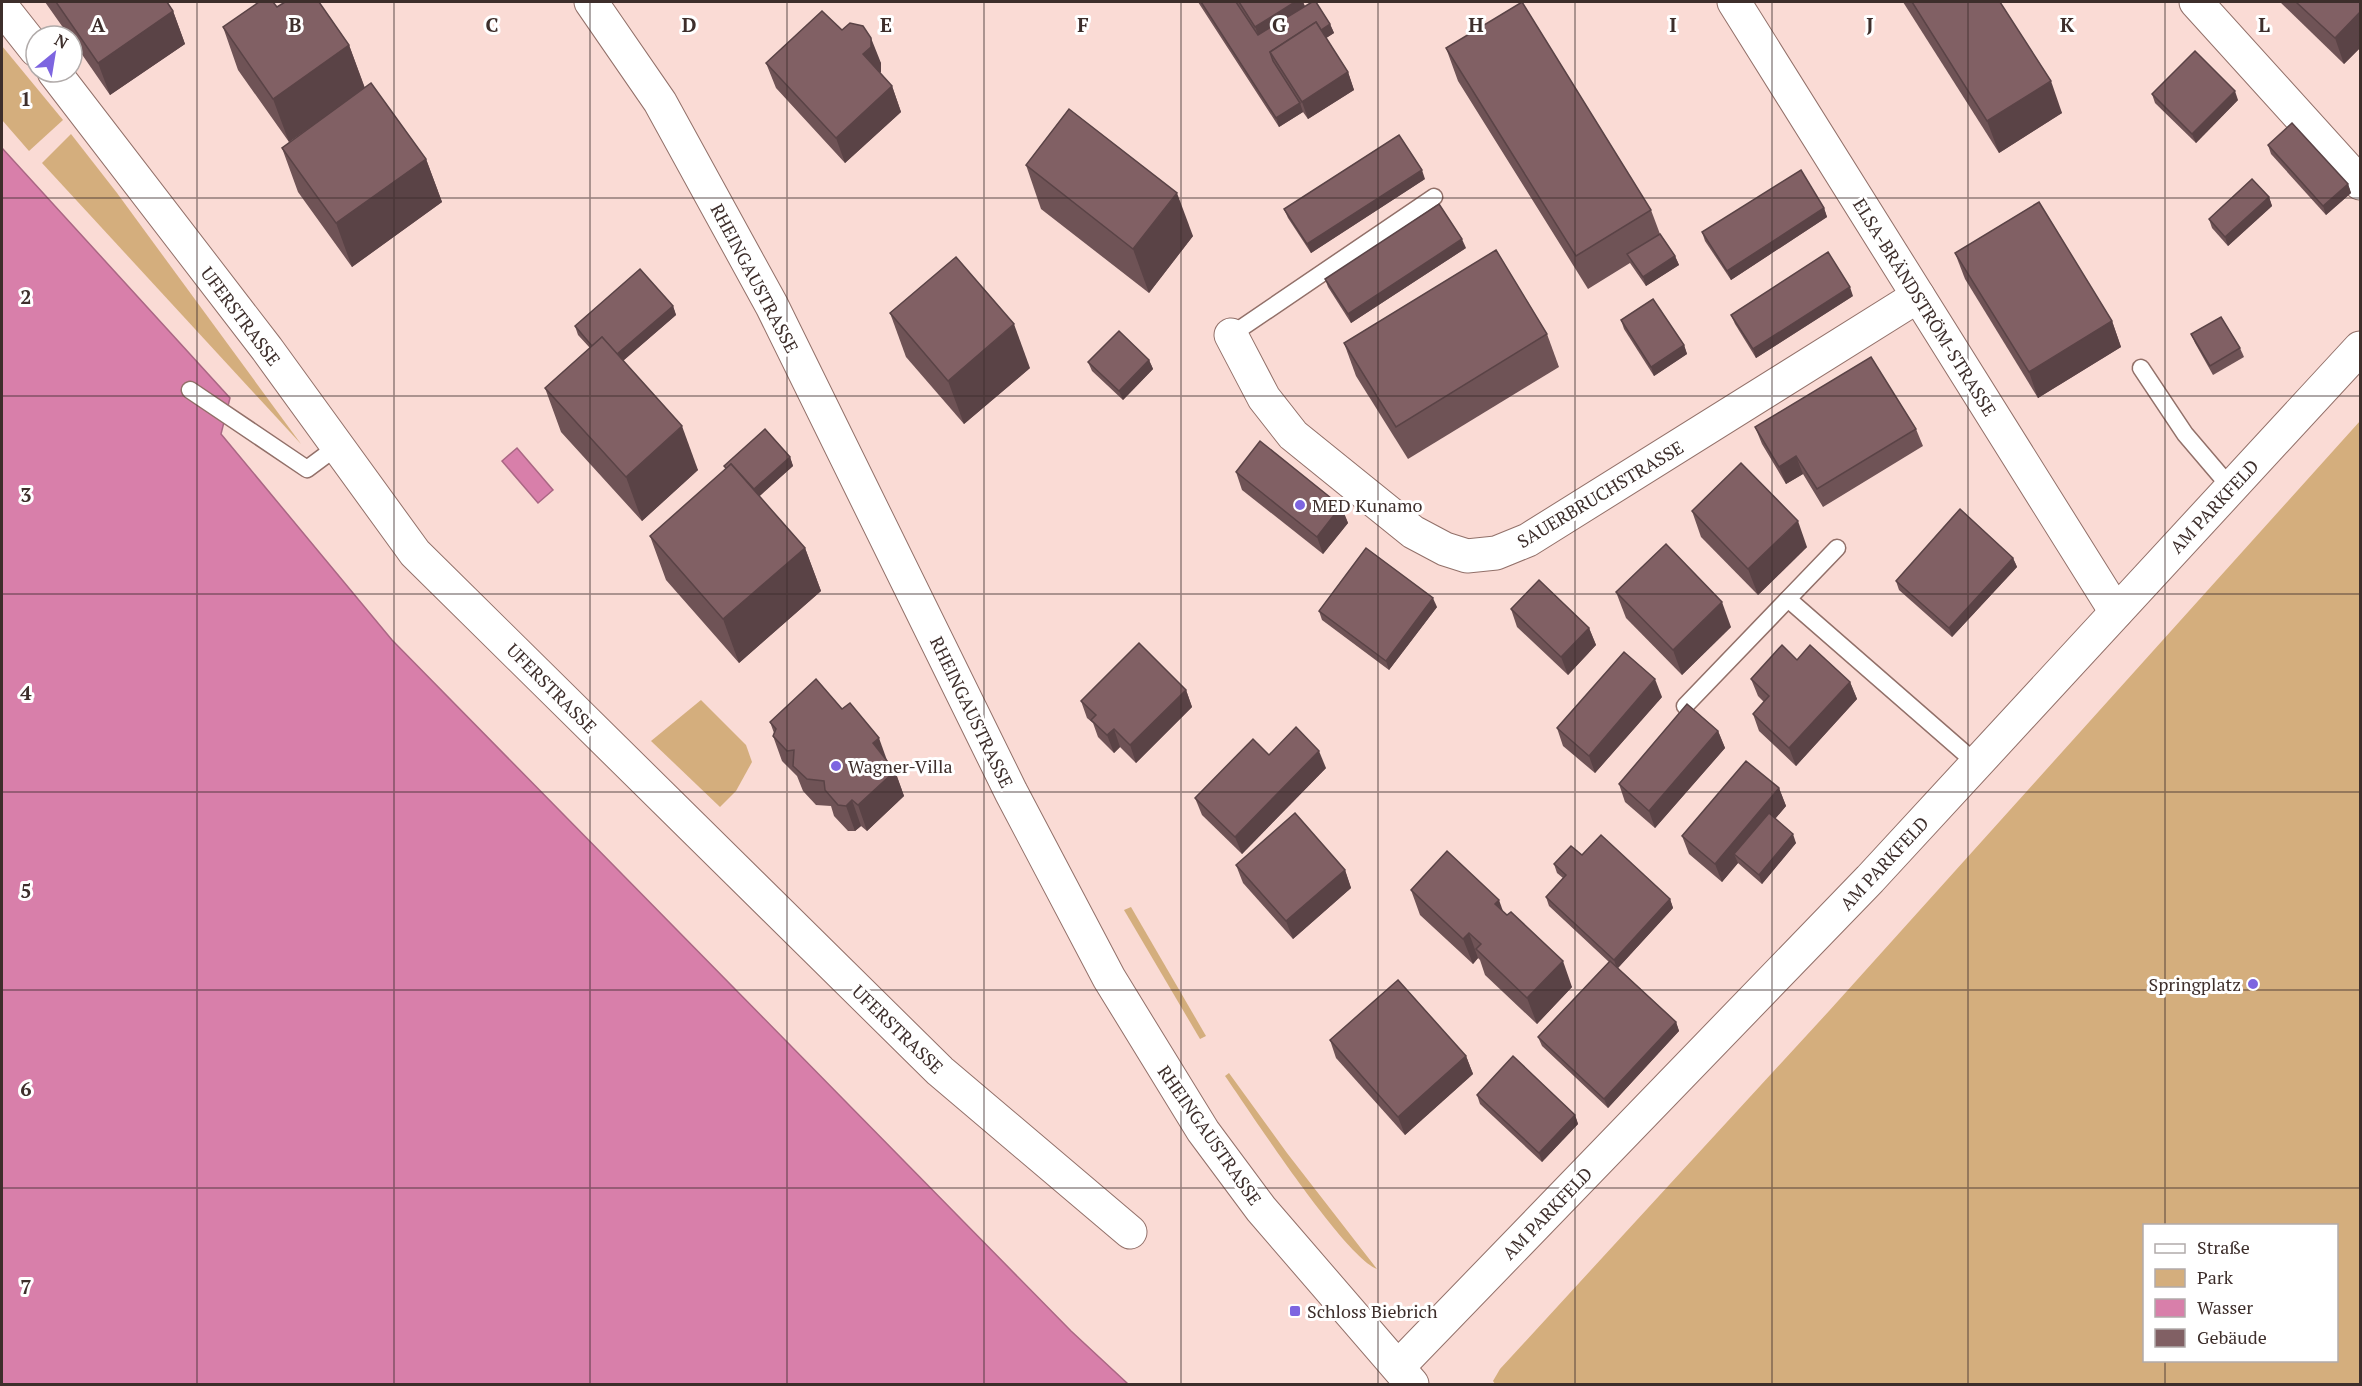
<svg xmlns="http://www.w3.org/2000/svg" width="2362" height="1386" viewBox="0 0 2362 1386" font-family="'PT Serif',serif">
  <rect width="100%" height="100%" fill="#fadbd5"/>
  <g fill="#d4ae7d" fill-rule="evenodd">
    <polygon points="2,46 63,120 29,151 2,120"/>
    <polygon points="71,134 117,193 301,444 42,163"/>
    <path d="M2360,421V1384H1495L1493,1381L1500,1369L1829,1011ZM2144,1226H2336V1360H2144Z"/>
    <polygon points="701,700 746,745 752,762 736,791 720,807 651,741"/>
    <polygon points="1131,907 1206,1036 1200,1039 1124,910"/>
    <path d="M1229,1073L1287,1153L1377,1269C1343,1255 1251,1113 1225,1076Z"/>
  </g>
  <g fill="#d87faa" stroke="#aa6784" stroke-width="1.5">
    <polygon points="2,148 230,398 221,434 392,640 1071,1331 1128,1384 2,1384"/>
    <polygon points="517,448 553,490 538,503 502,461"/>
  </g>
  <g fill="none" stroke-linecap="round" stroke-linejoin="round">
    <g stroke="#927069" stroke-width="19">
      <g id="service">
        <polyline points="1231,335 1434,197"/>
        <polyline points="2141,368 2185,434 2231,488"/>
        <polyline points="190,390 307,469 338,446"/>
        <polyline points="1788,599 1976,763"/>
        <polyline points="1685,706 1837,548"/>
      </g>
    </g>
    <g stroke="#927069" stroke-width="35">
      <g id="minor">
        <polyline points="1734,2 2116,612"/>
        <polyline points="2196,2 2360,183"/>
        <polyline points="2,7 36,50"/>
        <polyline points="54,72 267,349 415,553 940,1071 1130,1232"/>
        <polyline points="1231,335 1264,398 1293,435 1413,532 1445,549 1467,556 1496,553 1528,540 1918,296"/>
        <polyline points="1398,1367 1870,879 2360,348"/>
      </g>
    </g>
    <g stroke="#927069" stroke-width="35">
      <polyline id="tertiary" points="591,2 660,102 772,306 1011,792 1109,978 1203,1131 1261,1209 1412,1384"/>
    </g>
    <use href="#service" stroke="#fff" stroke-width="16"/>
    <use href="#minor" stroke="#fff" stroke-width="33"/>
    <use href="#tertiary" stroke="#fff" stroke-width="33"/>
  </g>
  <g fill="#6f5356">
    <polygon points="45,2 167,2 173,11 185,44 110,95 72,40 72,36 69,36"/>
    <polygon points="1198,2 1303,2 1305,6 1330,24 1334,33 1326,38 1348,72 1354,90 1308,119 1303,112 1279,127"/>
    <polygon points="1903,2 2000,2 2062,113 1999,153"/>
    <polygon points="2280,2 2361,2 2361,47 2344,64"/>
    <polygon points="277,7 349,45 365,88 426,159 442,202 352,267 298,192 282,148 318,121 289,142 238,70 223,27"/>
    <polygon points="842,30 881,63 880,73 892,86 901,112 845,163 776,88 766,63"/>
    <polygon points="1446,48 1651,210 1660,234 1675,256 1679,265 1646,286 1630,263 1588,289 1458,81"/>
    <polygon points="2152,94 2238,100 2196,143 2155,103"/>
    <polygon points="2268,145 2348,184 2351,193 2326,215 2271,154"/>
    <polygon points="1026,165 1193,236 1149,293 1041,209"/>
    <polygon points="1425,179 1311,253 1288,218 1284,209"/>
    <polygon points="2269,197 2272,206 2228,246 2212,228 2209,219"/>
    <polygon points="1824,208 1827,217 1731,280 1705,241 1702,232"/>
    <polygon points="1466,248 1351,323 1328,287 1325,279"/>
    <polygon points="1955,253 2112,321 2121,347 2038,398 1965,279"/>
    <polygon points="1853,296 1756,358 1735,324 1731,315"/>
    <polygon points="673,306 676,315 623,361 698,470 642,521 561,432 545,388 590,348 578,335 575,326"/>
    <polygon points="890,313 1030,368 964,424 906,357"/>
    <polygon points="1621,320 1684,345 1687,354 1654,376 1624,329"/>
    <polygon points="1547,334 1559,367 1408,459 1356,376 1344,343"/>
    <polygon points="2191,334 2240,348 2244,357 2213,375 2195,343"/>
    <polygon points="1149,360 1153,369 1123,400 1092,371 1088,362"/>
    <polygon points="1755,427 1916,429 1923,446 1823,507 1803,474 1786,484 1762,444"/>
    <polygon points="790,457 793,466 759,496 805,548 821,591 739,663 666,580 650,536 726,470 724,466"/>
    <polygon points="1236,472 1341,506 1348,523 1323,554 1242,490"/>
    <polygon points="1692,511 1807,547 1758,595 1701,537"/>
    <polygon points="2013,558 2017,567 1952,637 1899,590 1896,581"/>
    <polygon points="1616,592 1731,627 1682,675 1626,618"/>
    <polygon points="1437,607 1389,670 1322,620 1319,611"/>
    <polygon points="1511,609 1589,628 1596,645 1568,675 1517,627"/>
    <polygon points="1797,660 1850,682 1857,699 1796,766 1759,731 1753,714 1764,702 1758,696 1751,679"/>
    <polygon points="1186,690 1192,707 1136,763 1120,747 1114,753 1098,737 1093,723 1087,718 1081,701"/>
    <polygon points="1662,697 1595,773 1563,746 1557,728"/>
    <polygon points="842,709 895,771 904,796 867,831 861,826 855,831 848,831 834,816 831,806 816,805 803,791 797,776 782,761 773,736 774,733 770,722"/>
    <polygon points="1718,731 1725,748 1655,828 1625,802 1619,784"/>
    <polygon points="1269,755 1326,768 1242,854 1202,815 1195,798"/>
    <polygon points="1779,788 1786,806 1775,819 1796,843 1762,884 1738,863 1722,882 1689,854 1682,836"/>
    <polygon points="1582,855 1670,899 1673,908 1618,968 1676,1022 1679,1031 1608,1108 1542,1046 1538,1037 1609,962 1549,906 1546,897 1563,878 1557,873 1554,864"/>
    <polygon points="1236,865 1345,870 1351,888 1293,939 1243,883"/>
    <polygon points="1411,890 1503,912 1572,987 1537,1024 1485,975 1480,960 1478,958 1473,964 1420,915"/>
    <polygon points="1330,1040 1466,1056 1473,1074 1405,1135 1336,1058"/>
    <polygon points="1477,1095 1575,1115 1578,1124 1542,1162 1480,1104"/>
  </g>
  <g fill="#5a4346">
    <polygon points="1295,2 1303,2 1308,15 1262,44 1255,27"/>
    <polygon points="173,11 185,44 110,95 98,63"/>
    <polygon points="2361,11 2361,47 2344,64 2335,38"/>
    <polygon points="1330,24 1334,33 1280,68 1275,60"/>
    <polygon points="871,38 881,63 881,72 872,80 863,54"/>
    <polygon points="349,45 365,89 289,142 273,99"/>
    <polygon points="1348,72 1354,90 1308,119 1302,102"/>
    <polygon points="2051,81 2062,113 1999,153 1987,121"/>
    <polygon points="892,86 901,112 845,163 836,138"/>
    <polygon points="2235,91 2238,100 2196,143 2192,134"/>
    <polygon points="1300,103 1303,112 1279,127 1276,118"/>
    <polygon points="426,159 442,202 352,267 336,223"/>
    <polygon points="1422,170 1425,179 1311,253 1307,244"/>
    <polygon points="2348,184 2351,193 2326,215 2323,206"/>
    <polygon points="1177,193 1193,236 1149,293 1133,249"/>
    <polygon points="2269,197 2272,206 2228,246 2225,237"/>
    <polygon points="1824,208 1827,217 1731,280 1727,271"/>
    <polygon points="1462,239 1466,248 1351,323 1348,314"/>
    <polygon points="1675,256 1679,265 1646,286 1643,277"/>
    <polygon points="1850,287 1853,296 1756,358 1753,349"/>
    <polygon points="673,306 676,315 611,371 607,362"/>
    <polygon points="2112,321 2121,347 2038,398 2029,372"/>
    <polygon points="1014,324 1030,368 964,424 948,381"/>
    <polygon points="1684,345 1687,354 1654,376 1651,367"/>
    <polygon points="1149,360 1153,369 1123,400 1119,391"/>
    <polygon points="682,426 698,470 642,521 626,477"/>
    <polygon points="1796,456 1803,474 1786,484 1779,467"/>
    <polygon points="790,457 793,466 752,503 749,494"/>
    <polygon points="1341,506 1348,523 1323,554 1317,537"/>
    <polygon points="1798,521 1807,547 1758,595 1748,569"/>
    <polygon points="805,548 821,591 739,663 723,619"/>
    <polygon points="2013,558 2017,567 1952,637 1949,628"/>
    <polygon points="1433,598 1437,607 1389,670 1386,661"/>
    <polygon points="1722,602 1731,627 1682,675 1673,650"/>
    <polygon points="1589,628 1596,645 1568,675 1561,657"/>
    <polygon points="1655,679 1662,697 1595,773 1589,756"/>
    <polygon points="1850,682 1857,699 1796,766 1789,748"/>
    <polygon points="1186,690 1192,707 1136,763 1130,745"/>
    <polygon points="1114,729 1120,747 1114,753 1107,735"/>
    <polygon points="1718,731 1725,748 1655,828 1649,811"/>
    <polygon points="879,738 888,763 873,743"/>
    <polygon points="1319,751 1326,768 1242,854 1235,837"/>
    <polygon points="895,771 904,796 867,831 858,805"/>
    <polygon points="1779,788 1786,806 1741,859 1734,854 1738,863 1722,882 1715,864"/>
    <polygon points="852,800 861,826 855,831 846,806"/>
    <polygon points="1793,834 1796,843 1762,884 1759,875"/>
    <polygon points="1345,870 1351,888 1293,939 1286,921"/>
    <polygon points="1670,899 1673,908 1617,969 1614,960"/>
    <polygon points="1499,900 1508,925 1495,904"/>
    <polygon points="1469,933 1478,958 1473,964 1463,939"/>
    <polygon points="1563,961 1572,987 1537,1024 1527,998"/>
    <polygon points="1676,1022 1679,1031 1608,1108 1604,1099"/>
    <polygon points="1466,1056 1473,1074 1405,1135 1398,1117"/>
    <polygon points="1575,1115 1578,1124 1542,1162 1539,1153"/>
  </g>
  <g fill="#816064" stroke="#5a4346" stroke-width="1.5">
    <polygon points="56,2 167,2 173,11 98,63"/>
    <polygon points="259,2 273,2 277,7 285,2 319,2 349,45 273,99 223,27"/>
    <polygon points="1201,2 1236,2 1258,35 1312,2 1316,2 1330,24 1321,30 1316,22 1270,52 1273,61 1300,103 1276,118"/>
    <polygon points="1239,2 1295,2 1255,27"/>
    <polygon points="1522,2 1651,210 1576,256 1446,48"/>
    <polygon points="1912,2 2000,2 2051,81 1987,121"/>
    <polygon points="2296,2 2361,2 2361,11 2335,38"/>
    <polygon points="822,11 842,30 850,23 863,26 871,38 871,47 863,54 892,86 836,138 766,63"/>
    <polygon points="1316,22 1348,72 1302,102 1270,52"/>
    <polygon points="2195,51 2235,91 2192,134 2152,94"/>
    <polygon points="371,83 426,159 336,223 282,148"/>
    <polygon points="1069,109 1177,193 1133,249 1026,165"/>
    <polygon points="2292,123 2348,184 2323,206 2268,145"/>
    <polygon points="1399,135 1422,170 1307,244 1284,209"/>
    <polygon points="1801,170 1824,208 1727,271 1702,232"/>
    <polygon points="2252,179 2269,197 2225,237 2209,219"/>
    <polygon points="2039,202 2112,321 2029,372 1955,253"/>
    <polygon points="1439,204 1462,239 1348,314 1325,279"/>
    <polygon points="1660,234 1675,256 1643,277 1627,254"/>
    <polygon points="1496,250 1547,334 1396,427 1344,343"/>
    <polygon points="1828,252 1850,287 1753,349 1731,315"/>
    <polygon points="956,257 1014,324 948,381 890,313"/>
    <polygon points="640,269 673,306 617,354 602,337 592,346 575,326"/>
    <polygon points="1653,299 1684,345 1651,367 1621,320"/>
    <polygon points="2221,317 2240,348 2210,366 2191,334"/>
    <polygon points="1119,331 1149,360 1119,391 1088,362"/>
    <polygon points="602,337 682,426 626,477 545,388"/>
    <polygon points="1871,357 1916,429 1817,489 1796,456 1779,467 1755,427"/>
    <polygon points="765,429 790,457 754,489 731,464 727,469 724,466"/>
    <polygon points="1260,441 1341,506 1317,537 1236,472"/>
    <polygon points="1741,463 1798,521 1748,569 1692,511"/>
    <polygon points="731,464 805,548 723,619 650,536"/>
    <polygon points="1960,509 2013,558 1949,628 1896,581"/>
    <polygon points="1666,544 1722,602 1673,650 1616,592"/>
    <polygon points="1366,548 1433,598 1386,661 1319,611"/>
    <polygon points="1539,580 1589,628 1561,657 1511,609"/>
    <polygon points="1139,643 1186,690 1130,745 1114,729 1107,735 1091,720 1096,715 1081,701"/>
    <polygon points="1782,645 1797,660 1810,645 1850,682 1789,748 1753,714 1769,696 1751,679"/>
    <polygon points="1624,652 1655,679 1589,756 1557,728"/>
    <polygon points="816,679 842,709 850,703 879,738 873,743 895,771 858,805 852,800 846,806 838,805 825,790 824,781 807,779 793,766 794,750 787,751 773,736 776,729 770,722"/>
    <polygon points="1687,704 1718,731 1649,811 1619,784"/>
    <polygon points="1296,727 1319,751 1235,837 1195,798 1253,739 1269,755"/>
    <polygon points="1746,761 1779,788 1715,864 1682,836"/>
    <polygon points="1295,813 1345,870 1286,921 1236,865"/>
    <polygon points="1769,813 1793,834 1759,875 1734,854"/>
    <polygon points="1601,835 1670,899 1614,960 1546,897 1566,875 1554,864 1571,846 1582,855"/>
    <polygon points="1447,851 1499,900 1495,904 1507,915 1511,912 1563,961 1527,998 1476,949 1481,944 1469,933 1463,939 1411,890"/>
    <polygon points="1610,961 1676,1022 1604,1099 1538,1037"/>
    <polygon points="1398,980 1466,1056 1398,1117 1330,1040"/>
    <polygon points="1513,1056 1575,1115 1539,1153 1477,1095"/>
  </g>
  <path fill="none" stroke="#3d2e2b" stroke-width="1.5" stroke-opacity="0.55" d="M197,2V1384M394,2V1384M590,2V1384M787,2V1384M984,2V1384M1181,2V1384M1378,2V1384M1575,2V1384M1772,2V1384M1968,2V1384M2165,2V1226M2,198H2360M2,396H2360M2,594H2360M2,792H2360M2,990H2360M2,1188H2360M2165,1360V1384"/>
  <g fill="#7d65e0" stroke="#fff" stroke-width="2">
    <circle cx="1300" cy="505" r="6"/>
    <circle cx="836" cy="766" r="6"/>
    <circle cx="2253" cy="984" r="6"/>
    <rect x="1289" y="1305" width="12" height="12" rx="3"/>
  </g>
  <g text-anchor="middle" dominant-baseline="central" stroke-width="6" stroke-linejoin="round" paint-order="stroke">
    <g font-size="18" fill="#3d2e2b" stroke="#fff">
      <text transform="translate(755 278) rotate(62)">RHEINGAUSTRASSE</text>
      <text transform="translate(1925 307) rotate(58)">ELSA-BRÄNDSTRÖM-STRASSE</text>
      <text transform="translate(241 316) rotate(53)">UFERSTRASSE</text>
      <text transform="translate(1600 494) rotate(-31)">SAUERBRUCHSTRASSE</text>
      <text transform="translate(2214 506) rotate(-47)">AM PARKFELD</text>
      <text transform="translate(552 688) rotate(45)">UFERSTRASSE</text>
      <text transform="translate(972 712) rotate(64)">RHEINGAUSTRASSE</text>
      <text transform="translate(1884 863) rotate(-47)">AM PARKFELD</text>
      <text transform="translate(898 1029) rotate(44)">UFERSTRASSE</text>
      <text transform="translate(1210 1135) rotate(55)">RHEINGAUSTRASSE</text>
      <text transform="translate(1547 1213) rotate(-46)">AM PARKFELD</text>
    </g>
    <g font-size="18" fill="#3d2e2b" stroke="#fff" text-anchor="start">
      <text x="1312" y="505">MED Kunamo</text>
      <text x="848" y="766">Wagner-Villa</text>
      <text x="2241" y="984" text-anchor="end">Springplatz</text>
      <text x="1307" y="1311">Schloss Biebrich</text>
    </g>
  </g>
  <g font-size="20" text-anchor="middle" font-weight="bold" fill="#3d2e2b" stroke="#fff" stroke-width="6" stroke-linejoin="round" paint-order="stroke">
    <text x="98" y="32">A</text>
    <text x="295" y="32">B</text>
    <text x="492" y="32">C</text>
    <text x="689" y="32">D</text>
    <text x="886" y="32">E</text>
    <text x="1083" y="32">F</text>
    <text x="1279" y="32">G</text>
    <text x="1476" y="32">H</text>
    <text x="1673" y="32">I</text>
    <text x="1870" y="32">J</text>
    <text x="2067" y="32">K</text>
    <text x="2264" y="32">L</text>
    <text x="26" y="106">1</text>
    <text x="26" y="304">2</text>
    <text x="26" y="502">3</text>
    <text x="26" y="700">4</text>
    <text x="26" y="898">5</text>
    <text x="26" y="1096">6</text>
    <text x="26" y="1294">7</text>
  </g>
  <rect width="2362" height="1386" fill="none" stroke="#3d2e2b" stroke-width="6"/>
  <rect x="2143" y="1224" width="195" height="138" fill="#ffffff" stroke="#b1abaa" stroke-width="1.5"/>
  <rect x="2155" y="1244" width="30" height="9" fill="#ffffff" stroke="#b1abaa" stroke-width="1.5"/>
  <text x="2197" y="1254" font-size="18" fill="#3d2e2b">Straße</text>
  <rect x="2155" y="1269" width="30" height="18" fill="#d4ae7d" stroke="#b1abaa" stroke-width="1.5"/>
  <text x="2197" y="1284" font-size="18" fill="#3d2e2b">Park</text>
  <rect x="2155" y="1299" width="30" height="18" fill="#d87faa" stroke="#b1abaa" stroke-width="1.5"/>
  <text x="2197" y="1314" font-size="18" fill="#3d2e2b">Wasser</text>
  <rect x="2155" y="1329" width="30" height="18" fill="#816064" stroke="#b1abaa" stroke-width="1.5"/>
  <text x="2197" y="1344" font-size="18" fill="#3d2e2b">Gebäude</text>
  <g transform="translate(54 54) rotate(30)"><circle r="28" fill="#ffffff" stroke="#b1abaa" stroke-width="1.5"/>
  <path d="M0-4.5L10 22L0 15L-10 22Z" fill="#7d65e0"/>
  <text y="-9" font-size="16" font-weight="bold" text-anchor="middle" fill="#3d2e2b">N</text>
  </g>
</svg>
